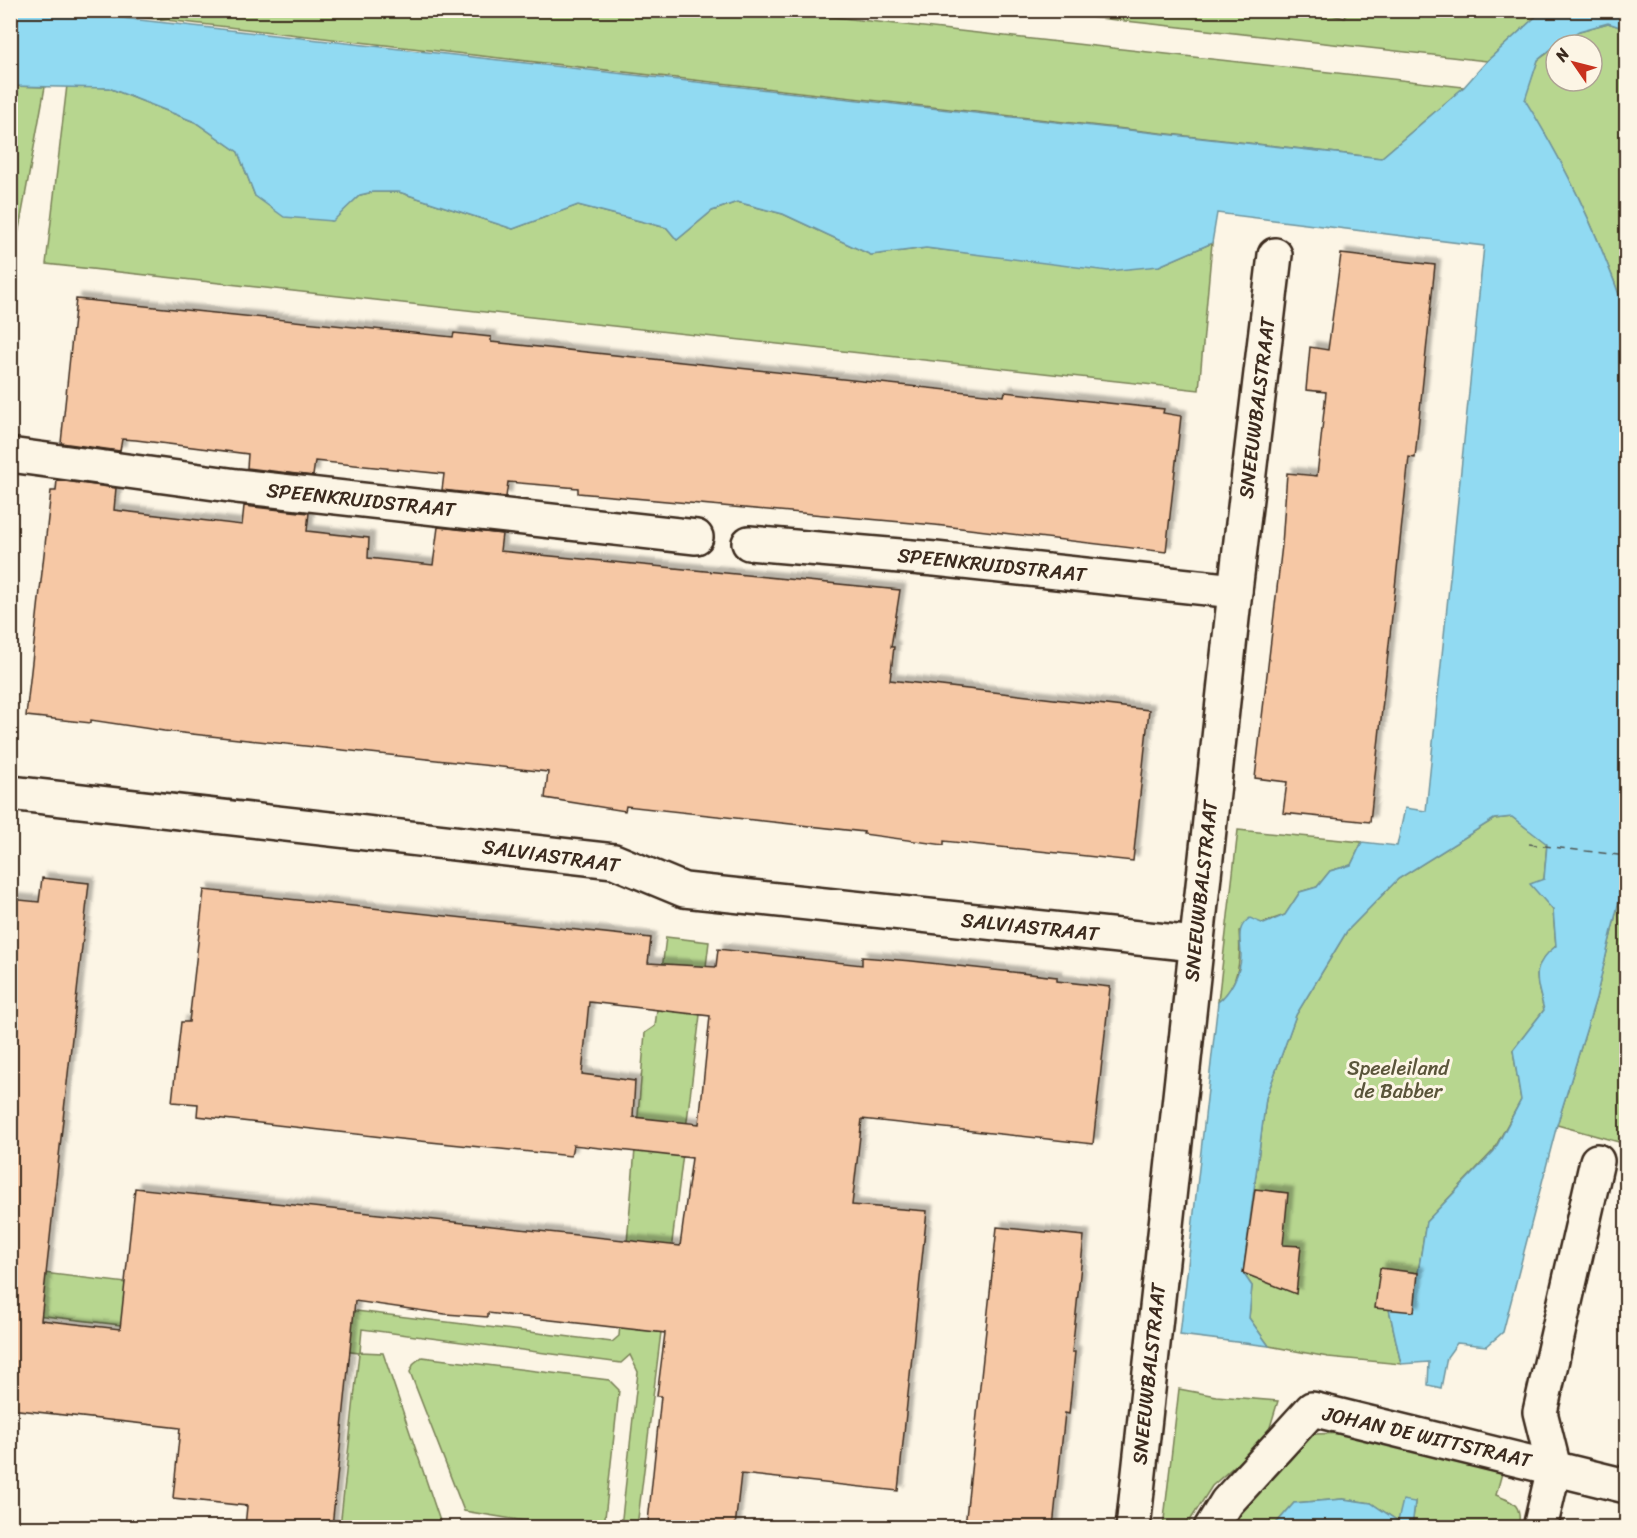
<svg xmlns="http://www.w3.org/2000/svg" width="1637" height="1538" viewBox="0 0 1637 1538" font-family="Sriracha,sans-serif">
  <defs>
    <filter id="shadow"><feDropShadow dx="5.5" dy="-5.5" stdDeviation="1.5" flood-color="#0004"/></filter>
  </defs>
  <rect width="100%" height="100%" fill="#fcf5e5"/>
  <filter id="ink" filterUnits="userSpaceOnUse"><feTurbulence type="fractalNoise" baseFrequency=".0167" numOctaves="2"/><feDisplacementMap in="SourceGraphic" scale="12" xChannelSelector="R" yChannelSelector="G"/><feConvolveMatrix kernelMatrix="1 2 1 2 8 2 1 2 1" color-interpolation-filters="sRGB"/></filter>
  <g filter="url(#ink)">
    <g fill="#b7d68f" stroke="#798056" stroke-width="1.5">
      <polygon points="77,10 770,10 1464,87 1381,158"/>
      <polygon points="1312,10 1345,18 1347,10 1542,11 1487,61 1035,11"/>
      <path d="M1608,23L1626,29V314C1600,239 1568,168 1524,100L1538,60L1556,47V81H1592V45H1559L1579,31Z"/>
      <polygon points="67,85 109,88 195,122 238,152 255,196 332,221 360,195 373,192 399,192 513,229 578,205 667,228 677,240 712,211 737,202 783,214 871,255 926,248 1004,257 1159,266 1212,243 1199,390 46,264"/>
      <polygon points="11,86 45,87 11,273"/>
      <path d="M1512,817L1547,843L1544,880L1531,884L1553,910L1556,946C1529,967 1537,980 1544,1010L1513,1050L1521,1100L1493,1151L1426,1222L1418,1273L1389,1309L1401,1364L1328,1357L1269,1346L1249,1318L1252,1286L1243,1273L1266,1098L1296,1015L1347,931L1398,879L1494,819Z"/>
      <path d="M1238,830L1362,842L1351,865L1330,871L1317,887L1300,892L1285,915L1239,931C1241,957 1240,986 1218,1002Z"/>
      <polygon points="1626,871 1626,1144 1557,1125 1596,998"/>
      <polygon points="666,937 709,942 637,1527 621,1527 638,1372 630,1355 621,1363 362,1329 360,1352 383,1353 442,1527 340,1527 359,1353 11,1312 11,1269 612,1342 619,1336 645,1033 655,1026"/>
      <polygon points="422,1357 609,1380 619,1390 604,1527 561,1527 464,1511 410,1372 414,1363"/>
      <polygon points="1179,1389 1216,1396 1278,1401 1267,1437 1212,1486 1186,1527 1163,1528"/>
      <path d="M1352,1433L1502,1473L1496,1495C1516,1503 1521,1505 1519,1527H1412L1415,1502L1398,1521L1371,1503L1343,1499L1294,1503L1273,1527L1227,1528L1275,1470L1314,1434Z"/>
    </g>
    <g fill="#91daf2" stroke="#6f949d" stroke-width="1.5">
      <path d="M11,11H59L1381,158L1464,87L1487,61L1542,11H1626V29L1608,23L1579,31L1556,45L1538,60L1525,100C1568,168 1600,239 1626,314V871L1596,998L1557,1125L1503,1332L1487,1346L1457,1343L1447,1357L1441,1388L1428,1385L1429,1362L1401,1364L1389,1309L1418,1273L1426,1222L1494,1151L1521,1100L1513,1050L1544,1010C1537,980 1529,967 1556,946L1553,910L1530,884L1544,879L1547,844L1512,817L1494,819L1398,879L1347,931L1296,1015L1266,1098L1243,1273L1252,1286L1249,1318L1269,1346L1180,1335L1218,1002C1230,993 1241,972 1241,956C1241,940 1235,928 1250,918L1264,924L1285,915L1300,892L1317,887L1330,871L1351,865L1362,842L1397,846L1405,808L1426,811L1484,246L1217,213L1212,243L1159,266L1108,271L926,248L871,255L783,214L737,202L712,211L677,240L667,228L578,205L513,229L399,192H373L360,195L333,221L284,217L255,196L238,152L195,122L109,88L11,86Z"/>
      <polygon points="1343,1499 1371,1503 1398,1521 1403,1500 1415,1502 1412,1527 1273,1527 1294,1503"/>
    </g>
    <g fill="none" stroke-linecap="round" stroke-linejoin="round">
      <polyline stroke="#505653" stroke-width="1.5" stroke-dasharray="8 6" stroke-linecap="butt" points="1529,844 1626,856"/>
    </g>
    <g fill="#f6c8a5" stroke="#3b2a1e" stroke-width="1.5" fill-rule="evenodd" filter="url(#shadow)">
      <polygon points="1341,254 1435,265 1415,458 1409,457 1370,822 1283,813 1287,782 1255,778 1282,545 1287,473 1317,476 1326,392 1306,390 1310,347 1328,350"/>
      <polygon points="76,299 453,337 454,333 491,337 491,342 1004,396 1005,392 1164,409 1163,413 1181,416 1166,552 935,525 578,493 578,488 508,482 506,497 442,490 444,474 315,461 313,476 247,468 248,454 136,440 122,439 120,451 61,443"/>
      <polygon points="57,480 116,488 114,510 242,525 244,506 309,513 307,531 369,538 368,558 433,565 438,527 502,534 500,551 900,590 891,647 894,647 890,680 1149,710 1133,861 944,841 944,845 863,834 864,832 626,806 625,811 545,798 548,772 164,731 91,720 91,723 26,716 51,491 56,491"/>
      <path d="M42,878L89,883L41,1320L120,1329L135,1188L680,1246L692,1158L573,1145L571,1156L400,1139L197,1116L198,1104L172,1102L181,1022H189L204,890L651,938L648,963L716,967L718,949L862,965V957L912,961L1057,977V981L1110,987L1093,1144L862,1119L852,1205L927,1211L898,1491L741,1474L735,1527H700L648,1522L661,1396H657L665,1333L488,1313V1317L445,1314L355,1301L332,1527H245L247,1506L173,1498L180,1428L10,1409V899L39,902ZM589,1002L710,1016L699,1124L633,1117L635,1081L582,1074Z"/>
      <polygon points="1255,1189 1288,1193 1283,1245 1301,1246 1296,1294 1243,1273"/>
      <polygon points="997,1227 1084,1236 1072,1352 1075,1352 1069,1414 1065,1413 1053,1527 965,1527"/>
      <polygon points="1380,1268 1418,1273 1414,1312 1375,1308"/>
    </g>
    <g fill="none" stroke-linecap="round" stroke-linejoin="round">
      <g stroke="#3b2a1e" stroke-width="38">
        <g id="minor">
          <polyline points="10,455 237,486 696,537"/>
          <polyline points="749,543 935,559 1235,591"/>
          <polyline points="10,793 614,861 684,890 1195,944"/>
          <polyline points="1133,1528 1235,591 1275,255"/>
          <polyline points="1211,1528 1227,1502 1312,1409 1626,1486"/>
          <polyline points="1540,1528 1554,1468 1540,1412 1597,1161"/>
        </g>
      </g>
      <use href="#minor" stroke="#fcf5e5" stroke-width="33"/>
    </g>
  </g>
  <g text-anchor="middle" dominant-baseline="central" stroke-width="6" stroke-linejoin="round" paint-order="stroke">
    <g font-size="20" fill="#3b2a1e" stroke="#fcf5e5">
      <text transform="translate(1257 408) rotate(-83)">SNEEUWBALSTRAAT</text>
      <text transform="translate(361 500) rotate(6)">SPEENKRUIDSTRAAT</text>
      <text transform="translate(992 565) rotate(6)">SPEENKRUIDSTRAAT</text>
      <text transform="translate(551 856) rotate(8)">SALVIASTRAAT</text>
      <text transform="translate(1201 891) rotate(-84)">SNEEUWBALSTRAAT</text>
      <text transform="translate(1030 927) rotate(6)">SALVIASTRAAT</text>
      <text transform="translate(1149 1374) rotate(-84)">SNEEUWBALSTRAAT</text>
      <text transform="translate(1427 1437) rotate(13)">JOHAN DE WITTSTRAAT</text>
    </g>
    <g font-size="20" fill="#5a553a" stroke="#fcf5e5">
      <text x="1398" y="1068">Speeleiland<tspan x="1398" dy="23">de Babber</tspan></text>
    </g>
  </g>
  <rect width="1637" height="1538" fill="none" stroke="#fcf5e5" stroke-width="36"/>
  <rect x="18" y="18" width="1601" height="1502" fill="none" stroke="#3b2a1e" stroke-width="2" filter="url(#ink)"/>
  <g transform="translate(1574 63) rotate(305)"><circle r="28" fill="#fcf5e5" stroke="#afa495" stroke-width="1.5"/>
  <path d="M0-4.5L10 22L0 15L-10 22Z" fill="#c8321e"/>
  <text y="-9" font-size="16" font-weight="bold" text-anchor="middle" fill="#3b2a1e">N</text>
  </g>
</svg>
